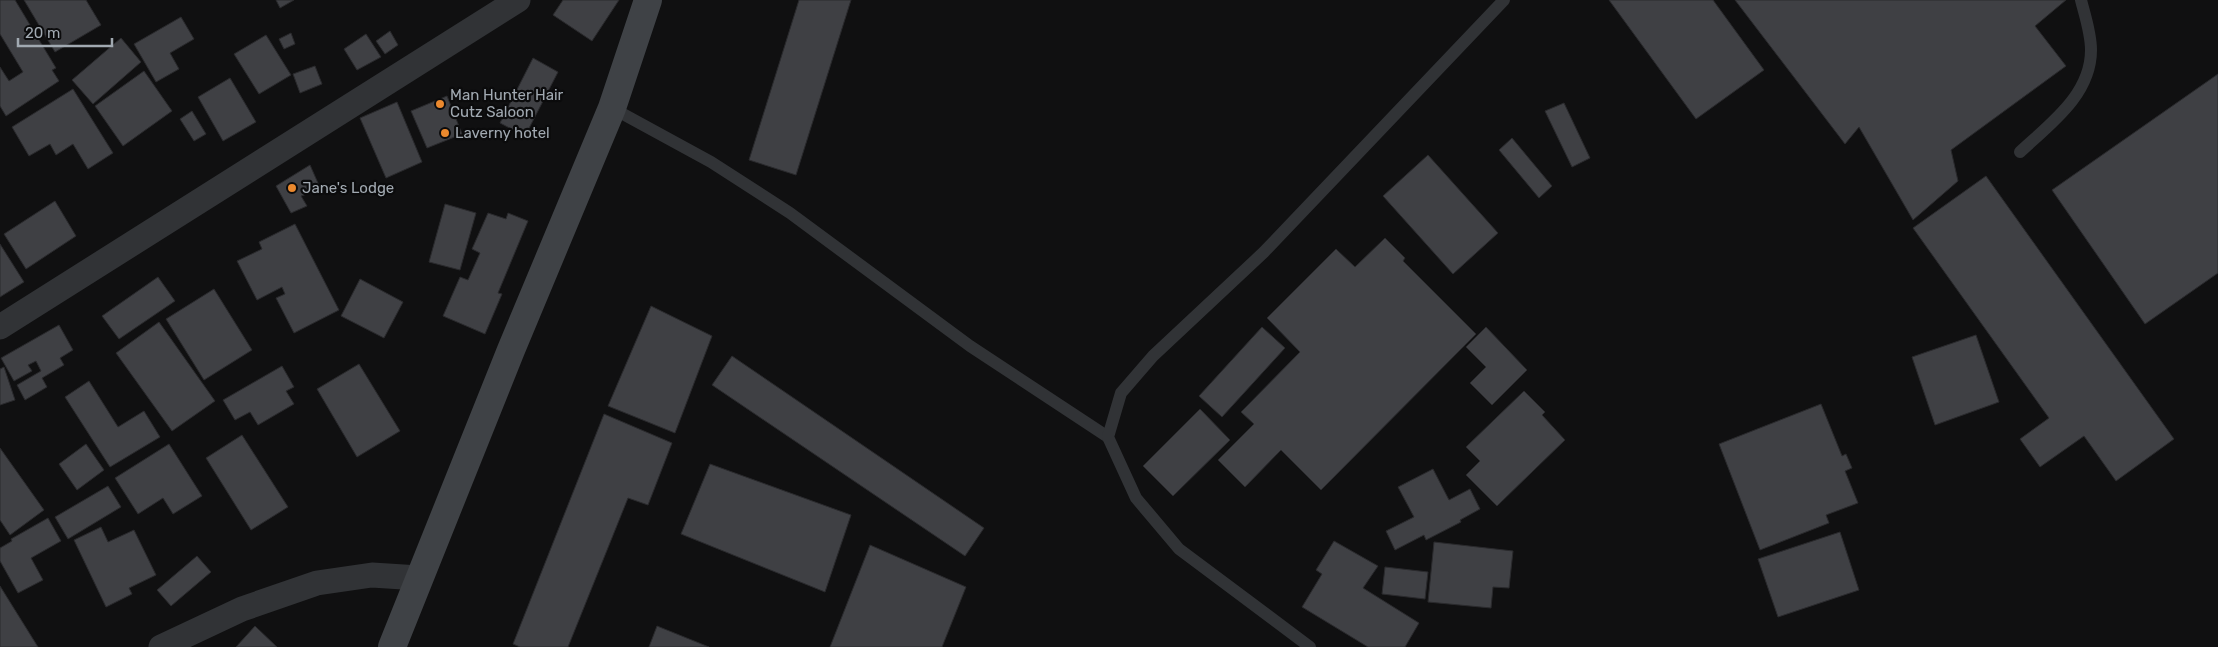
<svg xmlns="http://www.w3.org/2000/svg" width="2218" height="647" viewBox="0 0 2218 647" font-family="Rubik,sans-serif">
  <rect width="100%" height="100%" fill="#101011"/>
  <g fill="#3f4044" stroke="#2a2a2d">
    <polygon points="0,0 15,0 56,68 52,70 59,81 6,116 0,106 0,67 9,81 23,72 0,34"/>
    <polygon points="24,0 86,0 101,25 55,52"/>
    <polygon points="276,0 294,0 280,8"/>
    <polygon points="563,0 619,0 592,41 553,15"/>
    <polygon points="799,0 851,0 796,175 749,160"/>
    <polygon points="1609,0 1713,0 1764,70 1696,119"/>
    <polygon points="1735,0 2066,0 2035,26 2066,66 1951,150 1958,181 1913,220 1859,127 1845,144"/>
    <polygon points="181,17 194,39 170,53 179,69 156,82 134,44"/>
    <polygon points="390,31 398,45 385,54 376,41"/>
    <polygon points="291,33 295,44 284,49 279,39"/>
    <polygon points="366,34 381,57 357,70 344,49"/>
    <polygon points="266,35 291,75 259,94 234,54"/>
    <polygon points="121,38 141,62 93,104 72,80"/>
    <polygon points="533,58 558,72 525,136 500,123"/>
    <polygon points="315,66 322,84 300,93 293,74"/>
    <polygon points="144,71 172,111 123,146 95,106"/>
    <polygon points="2218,74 2218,273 2145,324 2052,190"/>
    <polygon points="230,78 256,122 223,141 198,97"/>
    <polygon points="73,89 113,153 88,169 73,144 56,155 50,144 29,156 12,127"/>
    <polygon points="447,96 462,134 427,148 411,111"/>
    <polygon points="397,102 422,162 386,178 360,118"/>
    <polygon points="1564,103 1590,158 1572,167 1545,111"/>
    <polygon points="192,111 206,134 194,141 180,119"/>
    <polygon points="1512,138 1552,186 1539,198 1499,150"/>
    <polygon points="1428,155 1498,233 1453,274 1383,196"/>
    <polygon points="310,165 321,190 301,196 307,206 291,213 276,186"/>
    <polygon points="1986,176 2174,439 2116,481 2084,436 2040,467 2020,439 2049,418 1913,228"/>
    <polygon points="55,201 76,236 26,269 4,234"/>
    <polygon points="445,204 476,213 460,270 429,262"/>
    <polygon points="488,213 506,219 508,213 528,221 498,293 502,294 485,334 443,316 460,277 468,280 480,253 472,249"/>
    <polygon points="295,224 339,310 294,333 276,298 285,294 282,287 257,300 237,261 262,249 259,242"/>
    <polygon points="1385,238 1405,258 1403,261 1476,334 1321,490 1281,450 1245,487 1218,460 1254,424 1241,412 1300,352 1267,318 1336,249 1355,267"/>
    <polygon points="0,244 24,282 0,297"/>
    <polygon points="158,277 175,301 119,339 102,316"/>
    <polygon points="360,279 403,302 384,338 341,316"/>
    <polygon points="214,289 252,350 204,380 166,319"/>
    <polygon points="651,306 712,336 675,433 608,406"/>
    <polygon points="159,322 215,401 172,431 116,353"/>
    <polygon points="59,325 73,350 60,358 64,365 42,378 47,387 25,400 17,385 41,371 36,361 28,365 32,371 14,381 1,358"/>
    <polygon points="1262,327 1285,348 1222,417 1199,396"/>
    <polygon points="1486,327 1527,370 1492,405 1470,383 1486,367 1466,347"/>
    <polygon points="1976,335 1999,402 1935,425 1912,357"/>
    <polygon points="732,356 984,528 965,556 712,385"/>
    <polygon points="359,364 400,431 357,457 317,389"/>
    <polygon points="282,366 294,387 286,391 294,404 258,425 250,412 235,420 223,400"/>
    <polygon points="4,367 15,400 0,405 0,369"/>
    <polygon points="89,381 118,427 144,411 160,437 110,467 65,397"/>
    <polygon points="1524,391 1545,412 1542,415 1565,440 1497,506 1466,475 1480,461 1466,447"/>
    <polygon points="1821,404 1842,456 1846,454 1852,468 1845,471 1858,503 1826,515 1829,523 1760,550 1719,444"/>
    <polygon points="1200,409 1230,440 1173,496 1143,466"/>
    <polygon points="604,414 672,443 648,505 628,498 568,647 520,647 513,644"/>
    <polygon points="242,435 288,507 251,530 206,458"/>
    <polygon points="86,444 104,470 77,490 59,464"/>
    <polygon points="169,444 202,496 173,514 163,498 138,514 115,478"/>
    <polygon points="0,448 44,510 10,535 0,520"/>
    <polygon points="710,464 851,515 825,592 681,534"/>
    <polygon points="1433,469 1449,500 1470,489 1480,509 1460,520 1461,522 1426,540 1424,535 1395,550 1386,531 1414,517 1398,487"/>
    <polygon points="108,486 121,507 68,539 55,517"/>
    <polygon points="48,518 61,541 31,558 43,580 18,593 0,561 0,548 12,541 11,539"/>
    <polygon points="101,527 108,542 134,530 156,575 129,588 132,594 106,607 74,540"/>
    <polygon points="1840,532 1859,590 1778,617 1758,559"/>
    <polygon points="1334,541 1378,566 1363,588 1419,623 1405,647 1368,647 1302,607 1322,574 1316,570"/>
    <polygon points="1434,542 1513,551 1509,588 1493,587 1491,608 1428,602"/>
    <polygon points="870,545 966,587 942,647 830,647"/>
    <polygon points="197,556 211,572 171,606 157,590"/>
    <polygon points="1385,567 1428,572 1425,599 1382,594"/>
    <polygon points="0,586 38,647 0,647"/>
    <polygon points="255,626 277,647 236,647"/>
    <polygon points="657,626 709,647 649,647"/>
  </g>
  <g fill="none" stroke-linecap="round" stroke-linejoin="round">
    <g stroke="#313336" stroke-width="12">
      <polyline points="612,108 711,162 790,213 970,346 1108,437"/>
      <path d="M2020,152C2050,124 2091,95 2091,50C2091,33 2085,16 2081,0"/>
      <polyline points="1310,647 1179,549 1136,498 1108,437 1121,393 1153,356 1264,252 1504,0"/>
    </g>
    <g stroke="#313336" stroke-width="25">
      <polyline points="0,327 518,0"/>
      <polyline points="161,647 242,609 317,583 372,575 419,578"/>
    </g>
    <polyline stroke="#3f4246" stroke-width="28" points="392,647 511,350 612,108 648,0"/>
  </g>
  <g fill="#eb892e" stroke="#0b0b0c" stroke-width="2">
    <circle cx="440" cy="104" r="5"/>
    <circle cx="445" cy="133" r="5"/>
    <circle cx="292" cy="188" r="5"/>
  </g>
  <g text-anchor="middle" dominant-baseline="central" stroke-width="4.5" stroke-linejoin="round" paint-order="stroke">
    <g font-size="15" fill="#a1a9b1" stroke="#0b0b0c" text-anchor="start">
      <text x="450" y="95">Man Hunter Hair<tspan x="450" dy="17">Cutz Saloon</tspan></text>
      <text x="455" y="133">Laverny hotel</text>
      <text x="302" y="188">Jane's Lodge</text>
    </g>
  </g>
  <path d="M18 38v8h94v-8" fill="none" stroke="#a1a9b1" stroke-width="2.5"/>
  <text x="25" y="38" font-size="15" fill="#a1a9b1" stroke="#0b0b0c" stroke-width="4" paint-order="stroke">20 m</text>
</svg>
